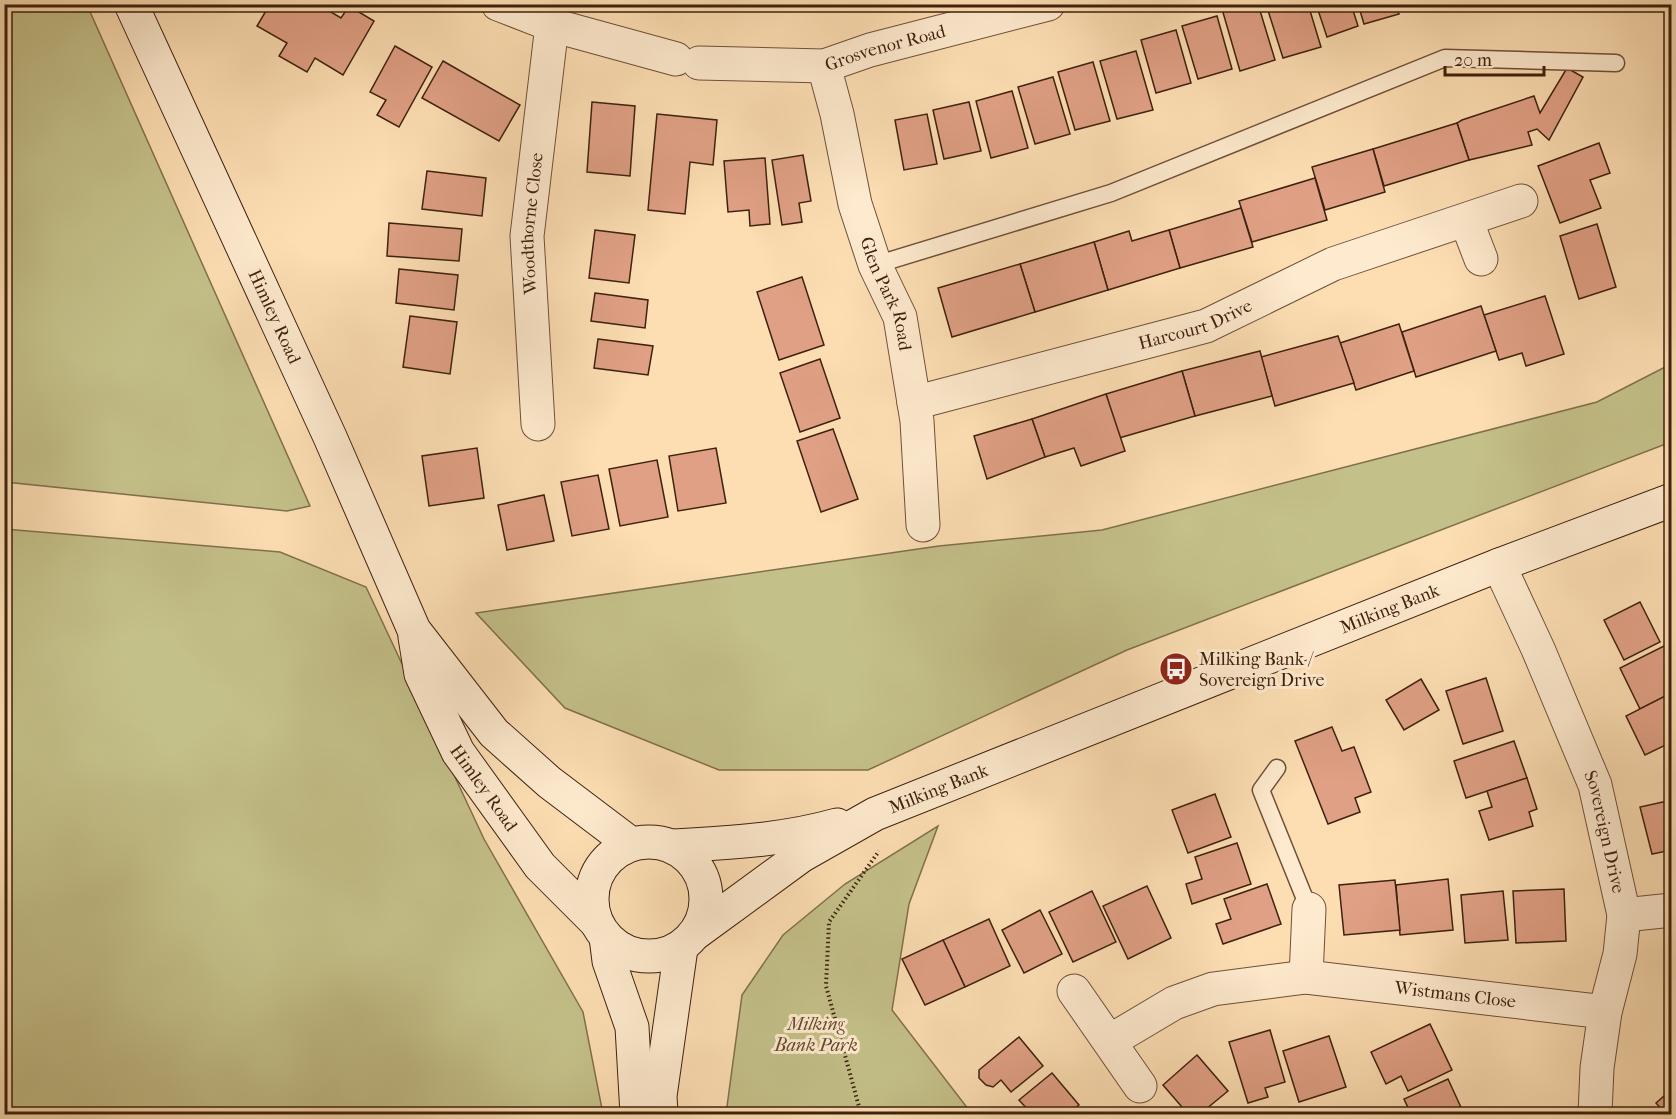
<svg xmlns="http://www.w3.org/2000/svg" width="1676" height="1119" viewBox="0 0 1676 1119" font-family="'IM FELL French Canon',serif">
  <rect width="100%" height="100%" fill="#fddeb3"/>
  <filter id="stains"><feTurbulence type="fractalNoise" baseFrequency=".00333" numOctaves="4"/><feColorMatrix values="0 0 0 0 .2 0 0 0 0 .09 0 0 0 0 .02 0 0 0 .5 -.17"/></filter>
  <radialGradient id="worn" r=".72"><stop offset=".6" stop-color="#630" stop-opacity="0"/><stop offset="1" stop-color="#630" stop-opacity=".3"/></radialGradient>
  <g fill="#c4c089" stroke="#81704c" stroke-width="1.5">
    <polygon points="5,4 87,5 310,506 287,511 5,482"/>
    <polygon points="1671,364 1671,442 1127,650 868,770 719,770 565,708 476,613 939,546 1102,530 1597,402"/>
    <polygon points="4,529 280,552 366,587 484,839 583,1012 603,1114 5,1114"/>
    <polygon points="938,826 909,904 892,1010 972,1114 726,1114 742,995 783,935 845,884"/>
  </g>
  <g fill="#e0a085" stroke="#3e210f" stroke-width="1.5">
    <polygon points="270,4 326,4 324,8 341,18 349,6 374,21 343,75 315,58 307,72 279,56 287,43 257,26"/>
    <polygon points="1236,4 1258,4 1275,60 1240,71 1222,9"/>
    <polygon points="1266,4 1308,4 1321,47 1283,58"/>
    <polygon points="1316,4 1351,4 1358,26 1327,37"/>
    <polygon points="1358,4 1396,4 1399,14 1364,24"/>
    <polygon points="1217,16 1232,69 1198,79 1182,26"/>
    <polygon points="1176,30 1191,83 1156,93 1141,40"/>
    <polygon points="395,46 432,67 399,127 377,115 386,100 370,92"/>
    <polygon points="1136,51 1153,110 1117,119 1100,61"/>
    <polygon points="443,61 520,105 499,141 422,98"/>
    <polygon points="1093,62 1110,121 1075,130 1058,72"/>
    <polygon points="1567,68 1583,77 1549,140 1537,129 1528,132 1532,145 1469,160 1457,123 1462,120 1534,96 1540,113"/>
    <polygon points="1053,77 1070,134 1035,144 1018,87"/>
    <polygon points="1012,91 1028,148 991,158 976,101"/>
    <polygon points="592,102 635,106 630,176 587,172"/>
    <polygon points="969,102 981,151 944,159 933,110"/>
    <polygon points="657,114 717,120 713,165 690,162 685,214 648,210"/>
    <polygon points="927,114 937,164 904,170 895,120"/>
    <polygon points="1457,123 1469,160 1384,186 1373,149"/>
    <polygon points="1599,143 1610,173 1590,180 1601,208 1560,223 1538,166"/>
    <polygon points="1373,149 1385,192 1325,210 1312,167"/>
    <polygon points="803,155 811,201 799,203 802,222 782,225 772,160"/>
    <polygon points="765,158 770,224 750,226 749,210 728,212 724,161"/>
    <polygon points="427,171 486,178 482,216 422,209"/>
    <polygon points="1315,178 1327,220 1252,242 1239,201"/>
    <polygon points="1241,208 1253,247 1180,268 1169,230"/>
    <polygon points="389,223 462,229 459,261 387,256"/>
    <polygon points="1597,224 1616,287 1579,299 1560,236"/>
    <polygon points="595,230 635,235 629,283 589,278"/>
    <polygon points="1169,230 1180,268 1108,290 1094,242 1129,231 1132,241"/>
    <polygon points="1094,242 1108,290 1035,312 1020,264"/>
    <polygon points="1020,264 1035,312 952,337 938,288"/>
    <polygon points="399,269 458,275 454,310 396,303"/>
    <polygon points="802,277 824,345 779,360 757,292"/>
    <polygon points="595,293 648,300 645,328 591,321"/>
    <polygon points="1545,296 1564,354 1526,366 1522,353 1499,360 1484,315"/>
    <polygon points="1481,306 1496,351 1416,377 1402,332"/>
    <polygon points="410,316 457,322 450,374 403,367"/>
    <polygon points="1399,324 1414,371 1356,390 1340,343"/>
    <polygon points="1338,336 1354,383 1275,406 1261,357"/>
    <polygon points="598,339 653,346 648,375 594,368"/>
    <polygon points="1260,351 1272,396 1195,416 1182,371"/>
    <polygon points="820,359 840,418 800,432 780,373"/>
    <polygon points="1182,371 1195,416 1119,438 1106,394"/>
    <polygon points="1106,394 1125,451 1081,466 1074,448 1045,457 1032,419"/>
    <polygon points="1032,419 1045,457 987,479 974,436"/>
    <polygon points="833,429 858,499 821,512 797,441"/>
    <polygon points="477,448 484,498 429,506 422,456"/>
    <polygon points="716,448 726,503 678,511 669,456"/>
    <polygon points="657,460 668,517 620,526 609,469"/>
    <polygon points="598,475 609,529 572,536 561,482"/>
    <polygon points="544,495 554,541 507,550 498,505"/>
    <polygon points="1640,602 1660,642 1624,660 1604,620"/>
    <polygon points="1668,644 1672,651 1672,693 1640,709 1620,668"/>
    <polygon points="1486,678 1503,731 1463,744 1446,691"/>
    <polygon points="1421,679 1439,710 1404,730 1386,700"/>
    <polygon points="1669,694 1672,699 1672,729 1667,731 1672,742 1645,755 1626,716"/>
    <polygon points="1332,727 1342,751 1354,747 1371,792 1355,798 1360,812 1328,824 1295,741"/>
    <polygon points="1514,741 1527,778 1466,798 1454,761"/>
    <polygon points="1527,778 1537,809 1529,812 1533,826 1489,840 1479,811 1492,807 1487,791"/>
    <polygon points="1215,794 1231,837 1188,853 1172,810"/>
    <polygon points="1672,800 1672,850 1652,854 1640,807"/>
    <polygon points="1237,843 1251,884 1192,904 1186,884 1202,879 1195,857"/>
    <polygon points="1448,879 1453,930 1400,935 1396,885"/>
    <polygon points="1395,880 1400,930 1344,935 1339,885"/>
    <polygon points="1267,884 1281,924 1223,944 1216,924 1231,919 1224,899"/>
    <polygon points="1147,886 1171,938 1128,959 1103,906"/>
    <polygon points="1564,889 1566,941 1516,943 1513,891"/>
    <polygon points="1092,891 1116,942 1073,962 1049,912"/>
    <polygon points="1503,891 1508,940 1465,943 1461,895"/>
    <polygon points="1040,910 1062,954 1024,973 1002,930"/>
    <polygon points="989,919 1010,966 965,987 943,940"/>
    <polygon points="943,940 965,987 925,1005 902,959"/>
    <polygon points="1672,969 1672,1012 1666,970"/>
    <polygon points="1430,1024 1452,1070 1408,1091 1401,1076 1386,1084 1371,1052"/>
    <polygon points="1270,1030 1285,1082 1265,1088 1268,1097 1248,1103 1229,1042"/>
    <polygon points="1329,1036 1346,1087 1299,1102 1283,1051"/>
    <polygon points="1019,1037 1043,1066 1011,1092 1001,1080 993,1087 986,1085 979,1078 979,1070"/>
    <polygon points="1197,1055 1228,1091 1200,1114 1188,1114 1163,1085"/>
    <polygon points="1052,1073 1079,1105 1067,1114 1032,1114 1019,1100"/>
    <polygon points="1448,1079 1464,1114 1411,1114 1404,1099"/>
    <polygon points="1672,1089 1672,1114 1666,1114 1656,1103"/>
  </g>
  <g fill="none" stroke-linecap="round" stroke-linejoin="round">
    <g stroke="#6e5038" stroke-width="19">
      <g id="lane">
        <polyline points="875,265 1111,193 1445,58 1616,63"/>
        <polyline points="1277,768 1261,790 1309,909"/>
      </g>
    </g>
    <g stroke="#6e5038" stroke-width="35">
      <g id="street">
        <polyline points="498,4 552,25 676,59"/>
        <path id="s1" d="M699,63L824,66L870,50L1048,4"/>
        <path id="s2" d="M824,66L837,114L855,204L875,265L900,317L917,421L923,525"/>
        <polyline points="1466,220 1481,259"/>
        <path id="s3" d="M914,403L1206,326L1333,264L1521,201"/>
        <path id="s4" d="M538,424L527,236L552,25"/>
        <path id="s5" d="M1499,565L1538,649L1595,785L1624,915L1620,954L1605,1012L1597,1068L1595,1114"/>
        <polyline points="1624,915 1672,910"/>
        <polyline points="1306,977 1309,909"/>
        <polyline points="1074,991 1140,1086"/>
        <path id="s6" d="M1110,1041L1174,1003L1213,989L1306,977L1605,1012"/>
      </g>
    </g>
    <g stroke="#3e210f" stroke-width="35">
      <g id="secondary">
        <path id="s7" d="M131,4L330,437L414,630L494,733L549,782L631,844"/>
        <path id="s8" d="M415,637L421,674L458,752L540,866L596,922"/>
        <circle cx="649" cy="899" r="57"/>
        <path d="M673,846C728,843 784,840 837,825"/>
        <path id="s9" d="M697,932L801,856L875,814L1499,565L1672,500"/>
        <polyline points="606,937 609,961 632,1027 637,1114"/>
        <polyline points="661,1114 660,1096 681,948"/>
      </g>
    </g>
    <polyline stroke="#3e210f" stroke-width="4" stroke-dasharray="1.5 3" stroke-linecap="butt" points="861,1114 826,986 829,922 879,851"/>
    <use href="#lane" stroke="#feeace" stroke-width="16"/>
    <use href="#street" stroke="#feeace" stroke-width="33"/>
    <use href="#secondary" stroke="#feeace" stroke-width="33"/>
  </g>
  <defs>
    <g id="bus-disc" transform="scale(1.725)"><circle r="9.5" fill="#8f2418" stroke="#feeace"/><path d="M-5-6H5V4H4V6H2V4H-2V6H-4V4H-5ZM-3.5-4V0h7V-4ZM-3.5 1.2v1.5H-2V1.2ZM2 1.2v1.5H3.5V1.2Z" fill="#fff"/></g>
  </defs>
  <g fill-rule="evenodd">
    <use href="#bus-disc" x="1176" y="669"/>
  </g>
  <g text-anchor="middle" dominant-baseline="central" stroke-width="6" stroke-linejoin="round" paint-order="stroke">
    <g font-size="18" fill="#3e210f" stroke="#feeace">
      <text stroke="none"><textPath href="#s1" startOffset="189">Grosvenor Road</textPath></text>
      <text stroke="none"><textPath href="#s4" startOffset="201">Woodthorne Close</textPath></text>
      <text stroke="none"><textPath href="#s2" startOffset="237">Glen Park Road</textPath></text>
      <text stroke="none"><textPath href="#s7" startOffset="344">Himley Road</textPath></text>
      <text stroke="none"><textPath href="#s3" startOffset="292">Harcourt Drive</textPath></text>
      <text stroke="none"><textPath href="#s9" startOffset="768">Milking Bank</textPath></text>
      <text stroke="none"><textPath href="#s8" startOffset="168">Himley Road</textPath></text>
      <text stroke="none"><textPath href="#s9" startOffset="282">Milking Bank</textPath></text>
      <text stroke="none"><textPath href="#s5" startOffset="288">Sovereign Drive</textPath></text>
      <text stroke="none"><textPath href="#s6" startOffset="360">Wistmans Close</textPath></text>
    </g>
    <g font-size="18" fill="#3e210f" stroke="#feeace" text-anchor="start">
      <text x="1199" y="659">Milking Bank /<tspan x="1199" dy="21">Sovereign Drive</tspan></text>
    </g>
    <g font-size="18" font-style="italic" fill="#60492e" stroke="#feeace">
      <text x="816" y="1024">Milking<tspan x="816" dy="21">Bank Park</tspan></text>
    </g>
  </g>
  <rect width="1676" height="1119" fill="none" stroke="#fddeb3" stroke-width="24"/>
  <rect x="6" y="6" width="1664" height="1107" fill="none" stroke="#3e210f" stroke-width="3"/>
  <rect x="12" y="12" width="1652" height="1095" fill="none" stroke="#3e210f" stroke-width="1.5"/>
  <path d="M1445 66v9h99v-9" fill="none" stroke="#3e210f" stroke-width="3"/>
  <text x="1454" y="66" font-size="18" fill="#3e210f" stroke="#feeace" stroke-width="4.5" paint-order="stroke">20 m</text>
  <rect width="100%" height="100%" filter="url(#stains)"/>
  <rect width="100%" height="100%" fill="url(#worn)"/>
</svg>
